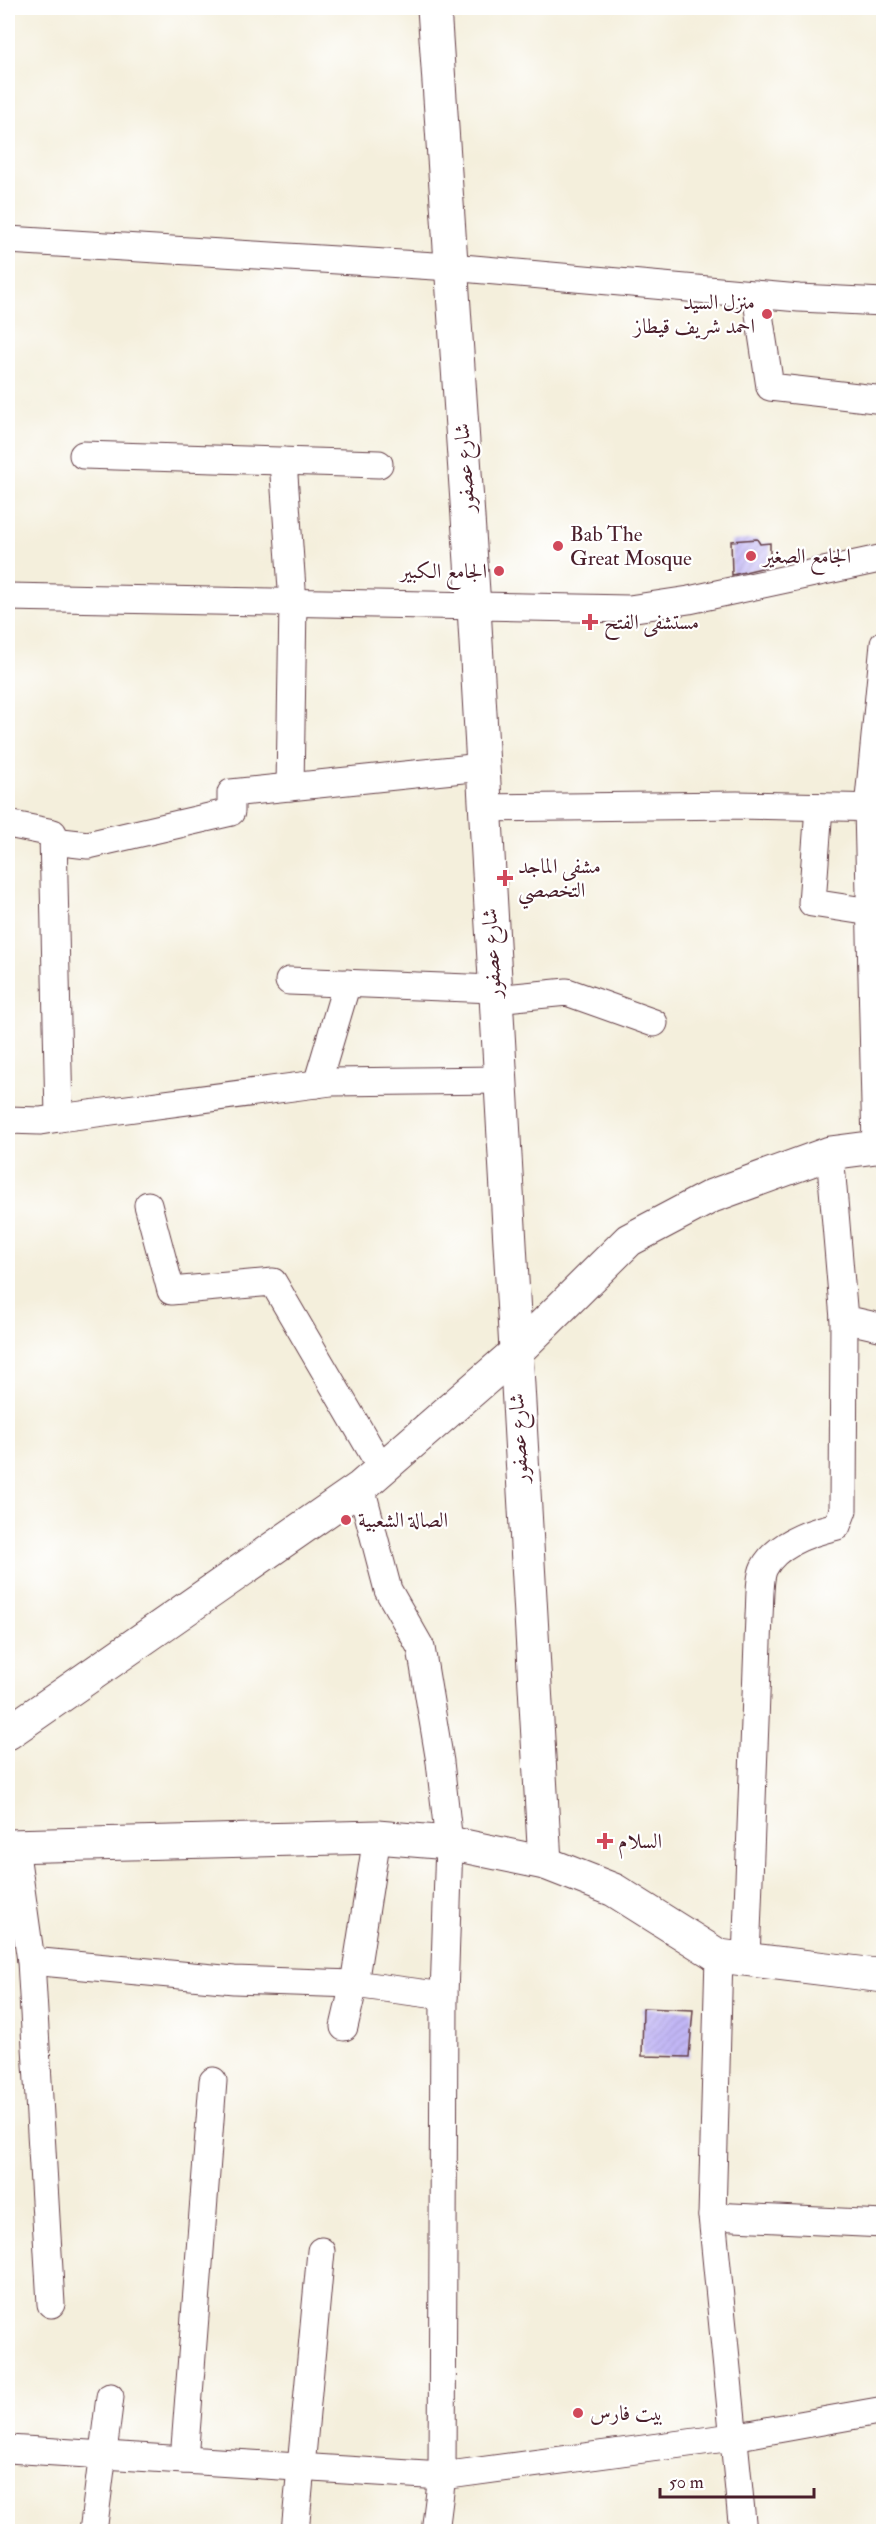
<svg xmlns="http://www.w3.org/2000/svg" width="891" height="2539" viewBox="0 0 891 2539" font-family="'IM FELL Double Pica',Amiri,serif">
  <defs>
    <pattern id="building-hatch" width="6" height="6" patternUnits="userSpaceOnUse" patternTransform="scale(1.5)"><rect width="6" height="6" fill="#c2b7f6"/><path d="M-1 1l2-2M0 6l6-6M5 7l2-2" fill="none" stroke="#a89dd3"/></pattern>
  </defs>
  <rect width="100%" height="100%" fill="#fff"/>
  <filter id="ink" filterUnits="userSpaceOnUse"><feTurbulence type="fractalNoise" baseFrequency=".0167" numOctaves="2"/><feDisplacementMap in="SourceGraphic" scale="12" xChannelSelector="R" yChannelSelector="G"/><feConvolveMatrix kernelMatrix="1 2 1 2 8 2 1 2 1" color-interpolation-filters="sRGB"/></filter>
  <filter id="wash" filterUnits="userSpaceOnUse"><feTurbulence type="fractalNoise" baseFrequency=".008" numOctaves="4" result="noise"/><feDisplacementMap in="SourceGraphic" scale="24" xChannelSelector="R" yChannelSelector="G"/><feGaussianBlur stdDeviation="1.35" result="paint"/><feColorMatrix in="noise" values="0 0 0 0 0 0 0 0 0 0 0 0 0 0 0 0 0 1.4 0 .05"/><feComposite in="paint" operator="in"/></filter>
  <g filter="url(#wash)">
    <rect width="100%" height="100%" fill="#f4efdc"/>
    <g id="blocks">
      <g fill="url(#building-hatch)">
        <polygon points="757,539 760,544 770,543 770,566 732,575 731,541"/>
        <polygon points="643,2008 693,2010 689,2057 642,2056"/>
      </g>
    </g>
  </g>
  <g filter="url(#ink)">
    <use href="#blocks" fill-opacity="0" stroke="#643e46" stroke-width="1.5"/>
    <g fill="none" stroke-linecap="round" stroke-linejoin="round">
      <g stroke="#643e46" stroke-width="29">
        <g id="minor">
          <polyline points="8,240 451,267 799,298 884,302"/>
          <polyline points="756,294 770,387 884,400"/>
          <polyline points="83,455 379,464"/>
          <polyline points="283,461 293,603 290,787"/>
          <polyline points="8,597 629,609 689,600 884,558"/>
          <polyline points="819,807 812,903 871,912"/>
          <polyline points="484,808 737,805 884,808"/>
          <polyline points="8,824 53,833 59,1118 40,1121 8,1120"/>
          <polyline points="53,841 88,845 231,812 231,793 482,767"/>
          <polyline points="289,981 494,989"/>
          <polyline points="495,999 567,992 654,1023"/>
          <polyline points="317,1084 347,983"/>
          <polyline points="59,1118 331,1082 499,1080"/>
          <polyline points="876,1147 868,809 884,644"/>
          <polyline points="148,1205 171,1291 273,1282 382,1469"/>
          <polyline points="844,1319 884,1328"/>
          <polyline points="361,1487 388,1590 421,1648 440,1762 449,1843 444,1996 442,2476 435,2532"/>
          <polyline points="15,1846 31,1961 51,2304"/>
          <polyline points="719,1956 712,2216 743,2532"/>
          <path d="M746,1959L759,1616C760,1604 759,1578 764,1568C777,1543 811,1532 837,1526L843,1510L844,1319L830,1153"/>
          <polyline points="31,1961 234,1980 354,1984 444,1996"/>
          <polyline points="344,2027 354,1984 377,1837"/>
          <polyline points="712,2216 884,2224"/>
          <polyline points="8,2449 442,2476 733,2437 884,2410"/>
          <polyline points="184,2460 213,2081"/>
          <polyline points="93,2532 110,2397"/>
          <polyline points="295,2532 321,2251"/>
        </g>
      </g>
      <g stroke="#643e46" stroke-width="35">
        <g id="major">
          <polyline points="434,8 474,607 545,1863"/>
          <polyline points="8,1733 361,1487 514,1354 629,1240 712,1196 830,1153 884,1146"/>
          <polyline points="8,1846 377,1837 449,1843 545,1863 614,1890 719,1956 884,1976"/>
        </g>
      </g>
      <use href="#minor" stroke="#fff" stroke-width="27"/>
      <use href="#major" stroke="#fff" stroke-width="33"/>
    </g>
  </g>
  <g fill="#d1495b" stroke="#fff" stroke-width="2">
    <circle cx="767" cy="314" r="6"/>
    <circle cx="558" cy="546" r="6"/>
    <circle cx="751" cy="556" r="6"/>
    <circle cx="499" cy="571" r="6"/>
    <path d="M587 613h6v6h6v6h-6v6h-6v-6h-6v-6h6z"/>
    <path d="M502 869h6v6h6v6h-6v6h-6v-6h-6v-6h6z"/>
    <circle cx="346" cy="1520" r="6"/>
    <path d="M602 1832h6v6h6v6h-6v6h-6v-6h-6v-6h6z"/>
    <circle cx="578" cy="2413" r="6"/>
  </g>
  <g text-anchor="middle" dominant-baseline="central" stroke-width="4.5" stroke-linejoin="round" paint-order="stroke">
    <g font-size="21" fill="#4a1f2b" stroke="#fff" text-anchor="start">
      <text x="755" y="302" text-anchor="end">منزل السيد<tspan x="755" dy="24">احمد شريف قيطاز</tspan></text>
      <text x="570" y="534">Bab The<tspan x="570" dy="24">Great Mosque</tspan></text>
      <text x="763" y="556">الجامع الصغير</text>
      <text x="487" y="571" text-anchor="end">الجامع الكبير</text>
      <text x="604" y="622">مستشفى الفتح</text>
      <text x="518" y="866">مشفى الماجد<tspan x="518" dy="24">التخصصي</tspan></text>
      <text x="358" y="1520">الصالة الشعبية</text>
      <text x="618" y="1841">السلام</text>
      <text x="590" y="2413">بيت فارس</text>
    </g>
    <g font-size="21" fill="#4a1f2b" stroke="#fff">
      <text transform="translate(465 468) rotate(-94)">شارع عصفور</text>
      <text transform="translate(492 953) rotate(-93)">شارع عصفور</text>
      <text transform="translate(519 1438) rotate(-93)">شارع عصفور</text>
    </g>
  </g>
  <rect width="891" height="2539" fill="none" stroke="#fff" stroke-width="30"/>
  <path d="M660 2488v9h154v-9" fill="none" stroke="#4a1f2b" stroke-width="3"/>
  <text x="669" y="2488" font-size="18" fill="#4a1f2b" stroke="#ffffff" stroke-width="4.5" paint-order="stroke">50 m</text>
</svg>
